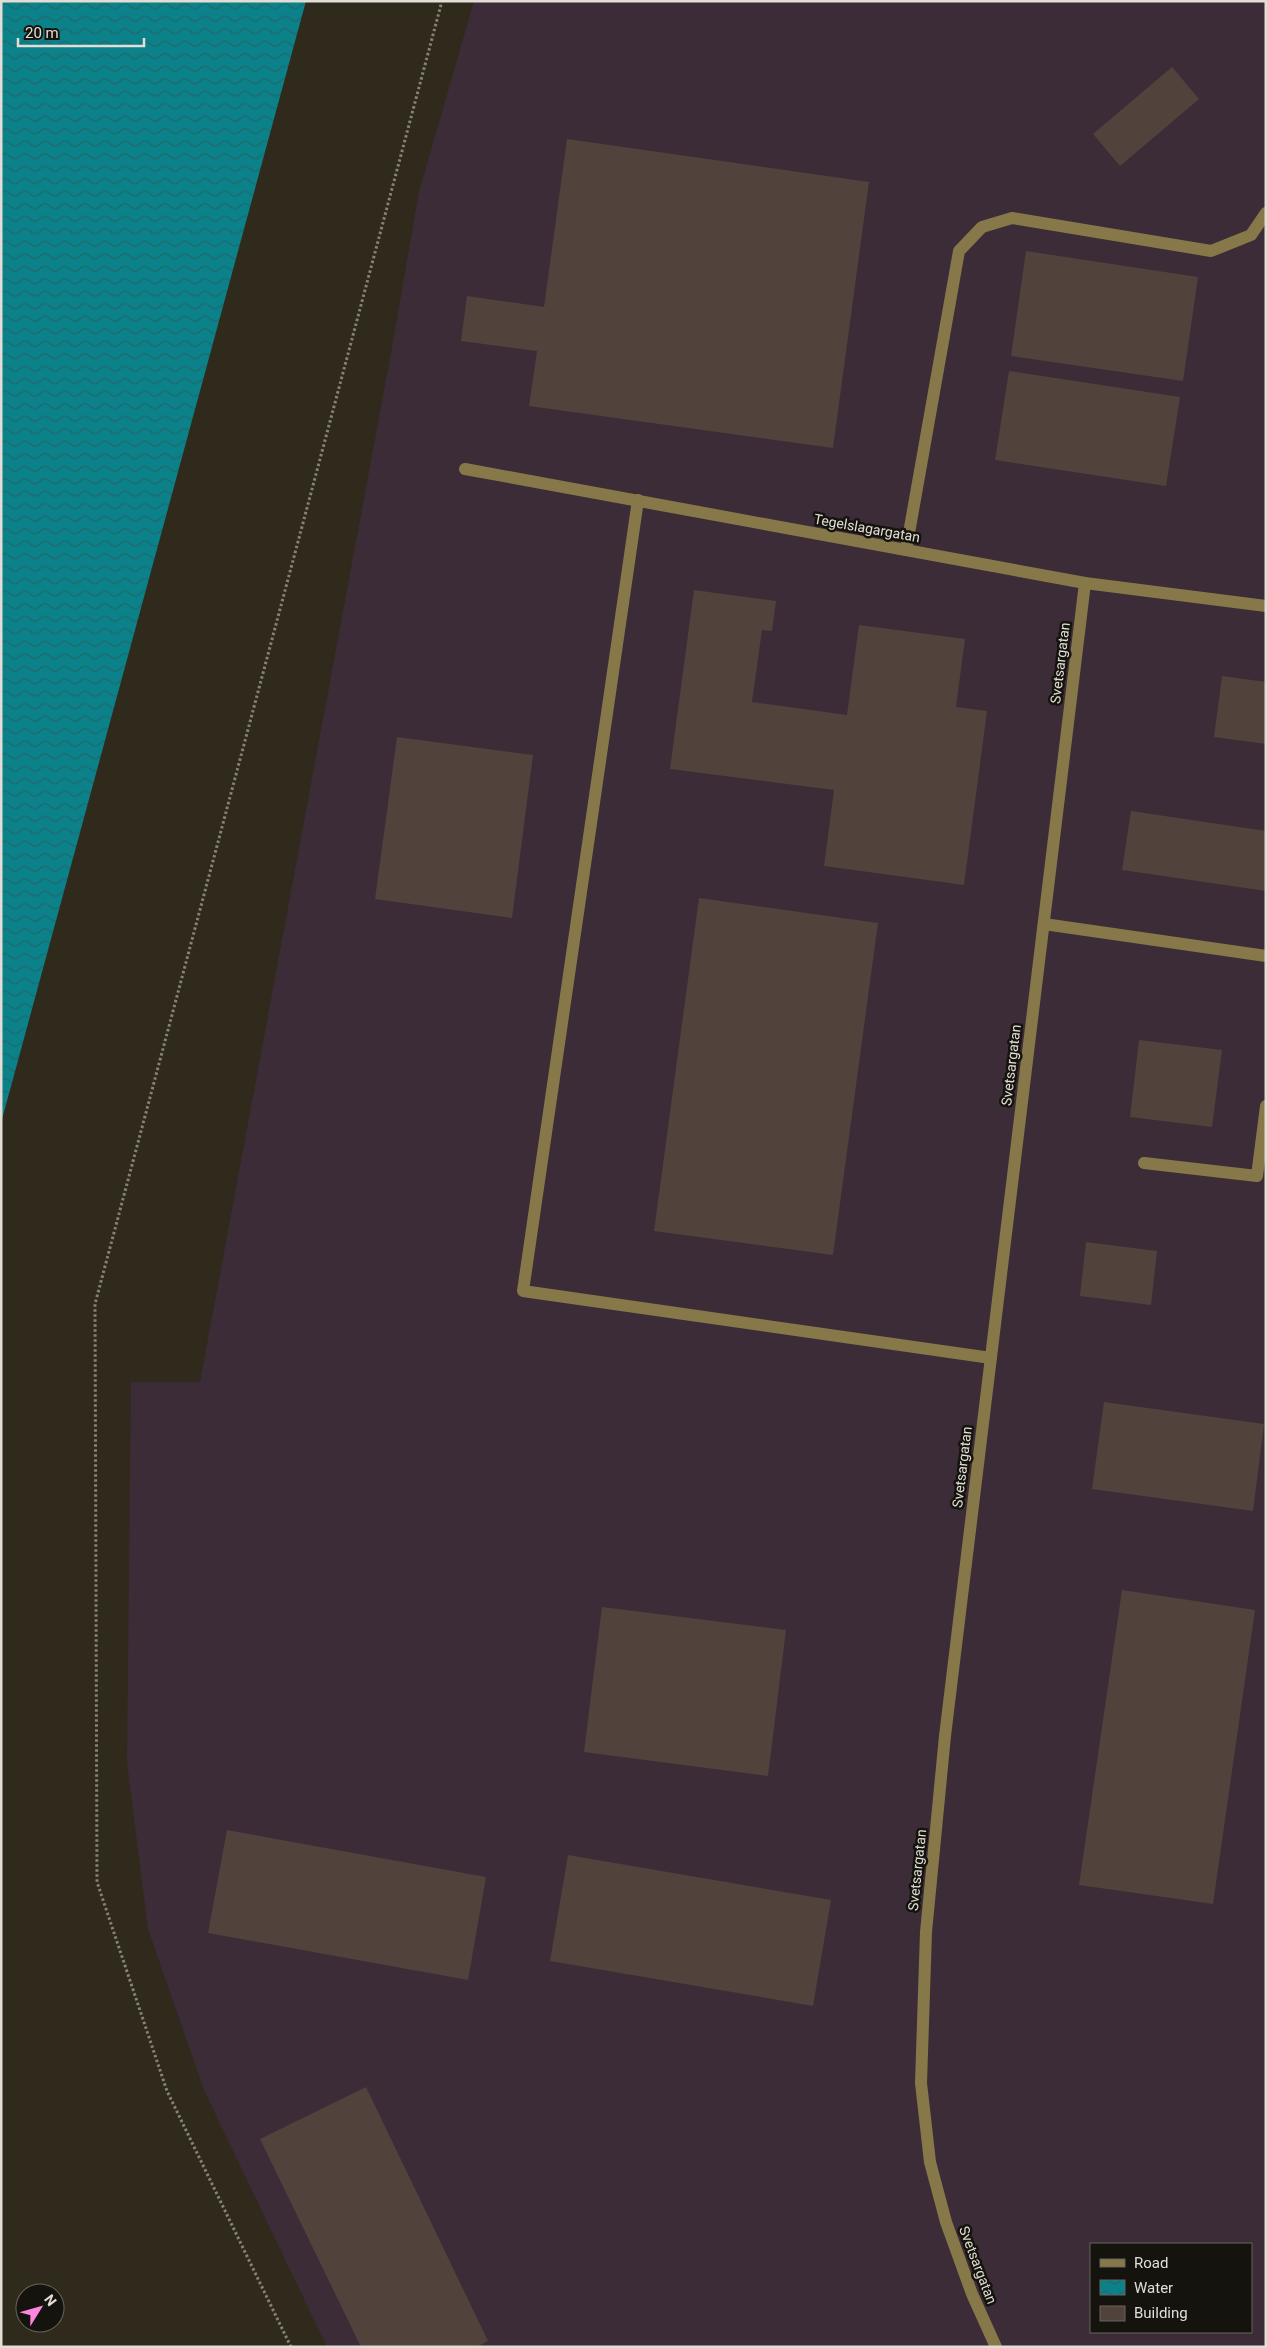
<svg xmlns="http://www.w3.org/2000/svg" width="1267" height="2348" viewBox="0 0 1267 2348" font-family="Roboto,sans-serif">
  <defs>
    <pattern id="water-waves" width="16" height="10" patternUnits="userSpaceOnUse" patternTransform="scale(1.25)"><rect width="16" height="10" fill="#0b8189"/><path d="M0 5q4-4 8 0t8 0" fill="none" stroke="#22686c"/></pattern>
  </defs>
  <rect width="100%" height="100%" fill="#302a1d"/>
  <path fill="#3c2c37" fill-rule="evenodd" d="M474,1H1266V2347H327L204,2090L148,1929L127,1762L131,1382H200L391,353L419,192ZM1091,2244H1251V2332H1091Z"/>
  <polygon fill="url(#water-waves)" points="1,1 306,1 1,1123"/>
  <g fill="#51423c">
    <polygon points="1172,67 1199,99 1120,166 1093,134"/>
    <polygon points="567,139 869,182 833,448 529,406 537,351 461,341 467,296 544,307"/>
    <polygon points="1026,251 1198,277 1183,381 1011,356"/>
    <polygon points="1009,371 1180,397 1166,486 995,460"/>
    <polygon points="694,590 776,601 772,631 762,630 752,702 847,715 859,625 965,639 956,707 987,711 964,885 824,866 834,790 670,769"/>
    <polygon points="1222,676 1266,682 1266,744 1214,737"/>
    <polygon points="397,737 533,755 512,918 375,899"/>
    <polygon points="1131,811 1266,831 1266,891 1122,870"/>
    <polygon points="699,898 878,923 833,1255 654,1231"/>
    <polygon points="1139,1040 1222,1050 1212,1127 1130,1117"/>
    <polygon points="1086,1242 1157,1251 1151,1305 1080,1296"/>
    <polygon points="1104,1402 1264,1424 1253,1511 1092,1489"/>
    <polygon points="1122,1590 1255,1610 1213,1904 1079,1885"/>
    <polygon points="602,1607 786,1630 768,1776 584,1752"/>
    <polygon points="227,1830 486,1877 468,1980 208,1933"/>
    <polygon points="568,1855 831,1900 813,2006 550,1961"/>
    <polygon points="366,2087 488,2341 476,2347 361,2347 260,2139"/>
  </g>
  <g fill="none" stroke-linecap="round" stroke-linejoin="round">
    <polyline stroke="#878277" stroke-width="3" stroke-dasharray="2.5 2.5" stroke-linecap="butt" points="291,2347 167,2091 97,1882 95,1304 442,1"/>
    <g stroke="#877849" stroke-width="12">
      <polyline points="465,469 1085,583 1266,606"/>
      <polyline points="638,500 523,1291 991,1358"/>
      <polyline points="906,550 959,251 982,227 1012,218 1211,251 1251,235 1266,213"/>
      <polyline points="1044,924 1266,956"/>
      <polyline points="1144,1163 1257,1176 1266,1106"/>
      <polyline points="996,2347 972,2294 946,2222 930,2162 921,2083 926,1932 945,1736 1085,583"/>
    </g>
  </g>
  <g text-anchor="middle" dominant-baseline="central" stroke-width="5" stroke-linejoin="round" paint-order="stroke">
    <g font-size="14" fill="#e2ded6" stroke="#15130d">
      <text transform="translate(867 528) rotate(10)">Tegelslagargatan</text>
      <text transform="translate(1060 663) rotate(-83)">Svetsargatan</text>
      <text transform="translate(1011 1065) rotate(-83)">Svetsargatan</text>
      <text transform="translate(962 1467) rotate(-83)">Svetsargatan</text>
      <text transform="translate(917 1870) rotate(-84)">Svetsargatan</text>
      <text transform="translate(978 2265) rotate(69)">Svetsargatan</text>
    </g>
  </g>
  <rect width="1267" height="2348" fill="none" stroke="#e2ded6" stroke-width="5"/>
  <rect x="1090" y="2243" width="162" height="90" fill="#15130d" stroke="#67645d"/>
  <rect x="1100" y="2259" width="25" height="8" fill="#877849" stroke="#67645d"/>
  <text x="1134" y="2268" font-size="15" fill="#e2ded6">Road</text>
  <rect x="1100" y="2280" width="25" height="15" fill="url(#water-waves)" stroke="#67645d"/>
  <text x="1134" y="2293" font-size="15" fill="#e2ded6">Water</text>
  <rect x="1100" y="2306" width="25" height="15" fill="#51423c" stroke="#67645d"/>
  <text x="1134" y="2318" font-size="15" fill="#e2ded6">Building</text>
  <g transform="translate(40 2308) rotate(53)"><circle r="24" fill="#15130d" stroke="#67645d"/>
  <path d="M0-4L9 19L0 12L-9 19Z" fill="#fe86e1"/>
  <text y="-8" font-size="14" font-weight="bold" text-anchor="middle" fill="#e2ded6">N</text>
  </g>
  <path d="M18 38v8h126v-8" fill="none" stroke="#e2ded6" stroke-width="2.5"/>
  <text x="25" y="38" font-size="15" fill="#e2ded6" stroke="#15130d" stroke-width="4" paint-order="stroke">20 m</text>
</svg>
